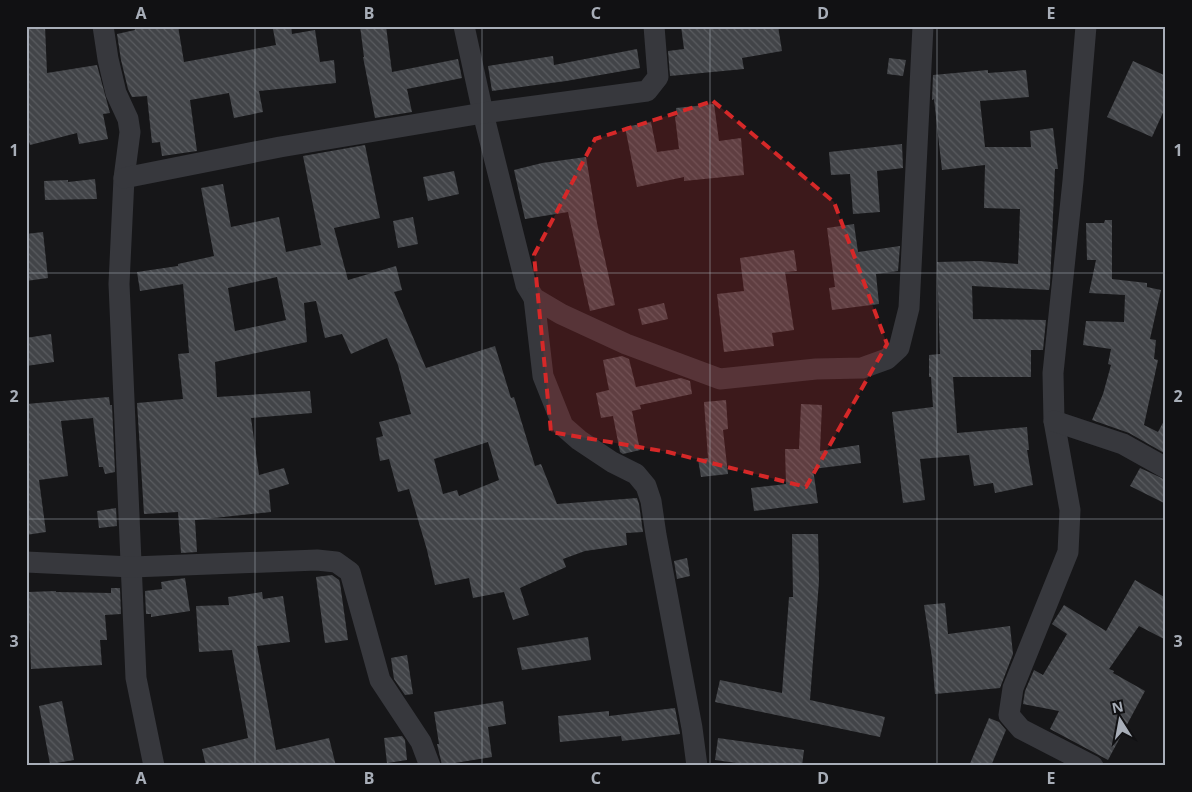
<svg xmlns="http://www.w3.org/2000/svg" width="1192" height="792" viewBox="0 0 1192 792" font-family="'Noto Sans',sans-serif">
  <defs>
    <pattern id="building-back-hatch" width="6" height="6" patternUnits="userSpaceOnUse" patternTransform="scale(1.25)"><rect width="6" height="6" fill="#424448"/><path d="M-1 5l2 2M0 0l6 6M5-1l2 2" fill="none" stroke="#5a5c60"/></pattern>
  </defs>
  <rect width="100%" height="100%" fill="#161618"/>
  <g fill="url(#building-back-hatch)" fill-rule="evenodd">
    <polygon points="26,26 45,26 47,73 97,65 110,113 103,114 108,139 79,144 77,133 30,145 26,131"/>
    <polygon points="134,26 178,26 184,62 276,45 273,29 291,26 292,34 315,30 320,62 334,60 336,83 259,91 263,112 234,118 229,93 190,100 197,151 162,156 160,142 152,143 147,96 132,97 128,89 121,60 117,34 135,30"/>
    <polygon points="360,26 386,26 392,72 458,59 462,78 407,89 412,112 375,118 363,57 364,57"/>
    <polygon points="681,26 778,26 782,51 742,58 744,69 670,76 668,51 684,49"/>
    <polygon points="637,49 640,68 566,81 492,91 488,66 553,56 554,65"/>
    <polygon points="889,58 906,60 903,76 887,74"/>
    <polygon points="1133,61 1166,76 1166,106 1152,137 1107,117"/>
    <polygon points="988,70 988,73 1026,70 1029,97 980,101 985,147 1031,147 1030,131 1053,128 1058,169 1055,169 1050,285 1049,290 972,286 973,319 1046,320 1043,350 1031,350 1031,377 953,377 957,433 1027,427 1029,450 1027,450 1033,485 995,493 993,483 974,486 969,455 920,459 925,500 903,503 892,412 933,407 931,377 929,377 929,355 940,354 937,262 979,261 1018,264 1020,209 984,208 985,165 942,170 934,99 932,100 933,75"/>
    <polygon points="714,104 719,141 741,138 744,175 684,181 684,177 637,187 625,127 651,122 657,152 679,149 675,117 677,116 676,108"/>
    <polygon points="902,144 903,168 877,171 880,212 853,214 850,174 831,175 829,152"/>
    <path d="M365,145L380,218L334,228L348,280L396,266L402,290L394,292L426,368L495,346L511,398L514,397L535,466L541,464L557,504L637,498L639,504L643,532L626,533L627,545L585,551L563,559L566,567L520,588L529,615L513,620L504,592L473,598L469,578L435,585L427,550L409,489L398,492L389,459L380,461L376,438L383,436L379,422L411,414L398,365L387,338L351,354L342,334L325,338L316,301L304,303L307,342L215,362L217,397L310,391L312,413L251,418L259,475L284,468L289,484L269,490L271,512L195,520L197,552L181,553L178,512L144,514L137,403L183,399L178,354L189,353L183,284L140,291L137,272L178,266V264L214,256L201,188L223,184L231,227L279,217L286,252L321,245L303,156ZM277,277L286,320L235,331L228,288ZM488,442L499,480L459,496L457,490L443,494L434,459Z"/>
    <polygon points="586,157 597,223 615,305 590,311 568,212 525,219 514,170 542,163"/>
    <polygon points="454,171 459,194 428,201 423,177"/>
    <polygon points="95,179 97,199 45,200 44,181 68,180 68,182"/>
    <polygon points="413,217 418,244 398,248 393,221"/>
    <polygon points="1105,220 1112,220 1112,279 1147,283 1147,287 1161,290 1150,339 1156,340 1154,359 1158,360 1144,425 1158,432 1166,417 1166,454 1129,433 1092,420 1103,394 1111,365 1108,364 1111,349 1083,345 1086,321 1124,322 1125,295 1089,293 1096,260 1087,260 1086,223 1104,223"/>
    <polygon points="854,224 858,252 900,246 898,271 876,274 879,304 832,310 829,288 835,287 827,228"/>
    <polygon points="43,232 48,278 26,281 26,234"/>
    <polygon points="794,250 797,271 785,272 794,330 772,333 774,346 724,352 717,294 744,291 740,258"/>
    <polygon points="664,303 668,319 642,325 638,309"/>
    <polygon points="51,334 54,362 26,366 26,338"/>
    <polygon points="622,356 629,359 636,387 681,378 690,381 692,394 640,405 641,409 632,411 640,450 623,454 620,452 613,416 601,418 596,393 609,390 603,360"/>
    <polygon points="109,397 110,405 112,405 115,472 105,474 103,467 99,467 93,418 61,421 68,476 39,480 46,532 26,535 26,404"/>
    <polygon points="726,400 728,429 723,430 728,474 701,477 698,459 708,458 704,402"/>
    <polygon points="801,404 822,405 820,451 859,445 861,463 813,469 818,503 754,511 751,488 786,484 785,449 799,449"/>
    <polygon points="1140,468 1166,480 1166,504 1130,486"/>
    <polygon points="116,508 117,526 99,528 97,511"/>
    <polygon points="792,534 818,534 819,581 810,700 885,717 880,737 715,702 720,680 782,693 789,597 793,597"/>
    <polygon points="687,558 690,576 677,579 674,561"/>
    <polygon points="332,575 339,580 340,583 348,640 325,643 316,577"/>
    <polygon points="185,578 190,611 151,617 151,614 146,614 145,591 162,589 161,582"/>
    <polygon points="1135,580 1166,598 1166,640 1139,626 1109,669 1114,671 1113,673 1145,691 1108,760 1050,729 1059,711 1023,704 1025,691 1034,670 1043,675 1067,634 1052,624 1064,605 1106,631"/>
    <polygon points="111,588 120,588 121,614 105,615 107,640 100,640 102,665 31,669 28,592 56,591 56,592 111,593"/>
    <polygon points="262,592 263,599 283,596 290,642 257,646 276,750 329,738 336,766 206,766 202,749 248,738 232,650 199,652 196,606 229,605 228,597"/>
    <polygon points="945,603 948,634 1010,626 1013,654 1000,688 935,694 932,658 924,605"/>
    <polygon points="588,637 591,660 522,670 517,648"/>
    <polygon points="407,655 413,694 405,695 394,679 391,658"/>
    <polygon points="62,701 74,760 50,764 39,706"/>
    <polygon points="503,701 506,724 488,727 492,757 442,765 437,744 439,744 434,712"/>
    <polygon points="675,708 680,734 622,741 621,736 560,742 558,716 609,711 609,716"/>
    <polygon points="989,718 999,722 1006,730 991,766 969,766"/>
    <polygon points="402,736 405,740 407,760 387,763 384,738"/>
    <polygon points="718,738 804,750 802,766 758,766 715,760"/>
  </g>
  <g fill="none" stroke-linecap="round" stroke-linejoin="round">
    <g stroke="#37383d" stroke-width="21">
      <polyline points="103,26 108,59 116,93 128,119 130,132 124,178 119,284 136,678 154,766"/>
      <polyline points="464,26 483,113 526,285 534,298 561,314 626,344 720,379 816,369 862,368 887,359 899,348 909,308 923,26"/>
      <polyline points="1086,26 1073,181 1053,373 1054,421 1070,510 1068,552 1013,688 1009,715 1021,729 1093,766"/>
      <polyline points="124,178 280,147 483,113 647,91 658,77 654,26"/>
      <polyline points="534,298 543,376 563,426 579,440 612,462 636,474 646,486 651,501 656,535 692,728 697,766"/>
      <polyline points="1054,421 1123,444 1166,468"/>
      <polyline points="26,562 132,567 317,560 336,562 350,572 380,680 421,742 430,766"/>
    </g>
  </g>
  <path fill="#d62828" fill-opacity="0.2" stroke="#d62828" stroke-width="4" stroke-dasharray="10 6" stroke-linejoin="round" d="M713,101L834,202L887,344L806,487L668,452L551,432L534,255L595,139Z"/>
  <path fill="none" stroke="#a8aeb8" stroke-width="1" stroke-opacity="0.55" d="M255,26V766M482,26V766M710,26V766M937,26V766M26,273H1166M26,519H1166"/>
  <rect width="1192" height="792" fill="none" stroke="#111113" stroke-width="55"/>
  <g transform="translate(1120 720) rotate(349)" stroke="#111113" stroke-width="4" paint-order="stroke">
  <path d="M0-4L9 19L0 12L-9 19Z" fill="#a8aeb8"/>
  <text y="-8" font-size="14" font-weight="bold" text-anchor="middle" fill="#a8aeb8">N</text>
  </g>
  <rect x="28" y="28" width="1136" height="736" fill="none" stroke="#a8aeb8" stroke-width="2"/>
  <g font-size="16" text-anchor="middle" font-weight="bold" fill="#a8aeb8">
    <text x="141" y="19">A</text>
    <text x="369" y="19">B</text>
    <text x="596" y="19">C</text>
    <text x="823" y="19">D</text>
    <text x="1051" y="19">E</text>
    <text x="14" y="156">1</text>
    <text x="1178" y="156">1</text>
    <text x="14" y="402">2</text>
    <text x="1178" y="402">2</text>
    <text x="14" y="647">3</text>
    <text x="1178" y="647">3</text>
    <text x="141" y="784">A</text>
    <text x="369" y="784">B</text>
    <text x="596" y="784">C</text>
    <text x="823" y="784">D</text>
    <text x="1051" y="784">E</text>
  </g>
</svg>
